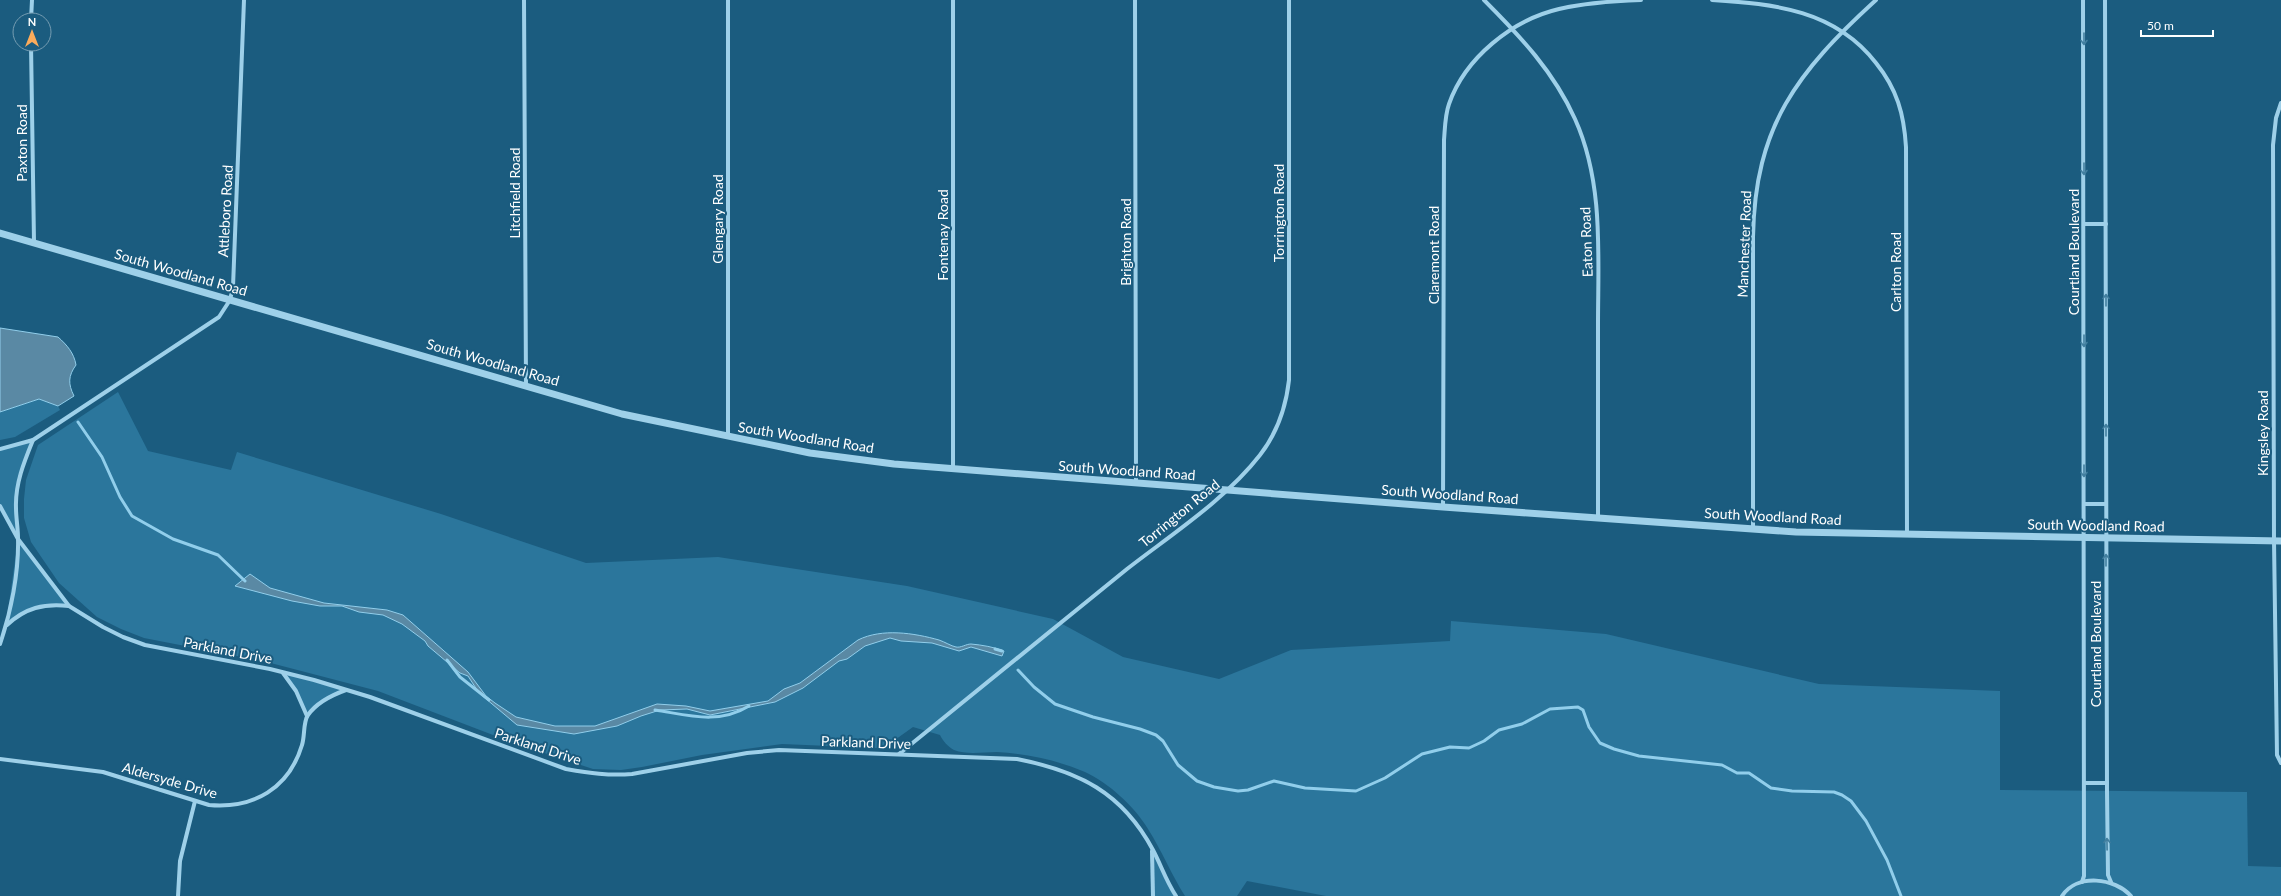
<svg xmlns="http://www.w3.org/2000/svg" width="2281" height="896" viewBox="0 0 2281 896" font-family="Lato,sans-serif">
  <rect width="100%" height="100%" fill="#1b5c7f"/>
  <g fill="#2b769c">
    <path d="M118,392L148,451L231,470L237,452L441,514L586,563L718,557L907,586L1053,619L1123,657L1219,679L1291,650L1450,641L1451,621L1606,634L1819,684L2000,691V790L2247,792L2248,866L2281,867V896H1326L1247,881L1237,896H1185C1171,874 1162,851 1148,829C1135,807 1109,783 1085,772C1057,760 1027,754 997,752C983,752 967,755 954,750C947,746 943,741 940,735L913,727L885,747L876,748L782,744L702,755L642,767L621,770L593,769L514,743L378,691L263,661L144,638L121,629L97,617L59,583L31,542L24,518V499L26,480L38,445Z"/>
    <polygon points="39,399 58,406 60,410 15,437 0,440 0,412"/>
    <polygon points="33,440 23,463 16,507 18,539 69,606 37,607 6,625 18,539 0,506 0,449"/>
    <polygon points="282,672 346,690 334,694 307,716 296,691"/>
    <polygon points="1152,849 1176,896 1153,896"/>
  </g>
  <g fill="#5a89a4" stroke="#91ceeb">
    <path d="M0,328L58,337C67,345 74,353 76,365C68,376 68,384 74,396L58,406L39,399L0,412Z"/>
    <path d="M250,574L270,588L324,603L387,610L403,615L468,672L486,696L495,703L516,717L555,726H595L657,704L686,706L710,711L768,701L784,689L800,683L858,640C882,628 914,633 939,640C945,642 951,646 956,647C961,648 966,644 971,644C982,645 994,647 1004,651L1002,656L971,647L959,651L932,643L901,641L890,638L865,646L847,659L839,661L803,688L775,702L710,715L687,709L660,710L641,716L617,726L574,734L517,725L479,693L468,676L460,673L428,646L425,641L402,624L383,615L359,612L342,606H320L292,601L235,586Z"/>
  </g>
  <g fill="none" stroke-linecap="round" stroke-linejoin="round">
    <g stroke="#91ceeb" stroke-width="3">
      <polyline points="78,422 102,457 120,497 132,516 173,539 218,555 245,581"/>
      <polyline points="995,649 1002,651"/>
      <polyline points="447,660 460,677 489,700"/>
      <polyline points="1018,670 1034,687 1055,704 1093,717 1140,729 1156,735 1163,741 1178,765 1197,781 1214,787 1238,791 1248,790 1274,781 1305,788 1356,791 1385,778 1422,754 1450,747 1469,748 1484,741 1499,730 1522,724 1550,709 1578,707 1583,710 1589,727 1600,743 1614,749 1639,756 1722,765 1737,773 1749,773 1771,788 1792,791 1834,792 1842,795 1851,801 1866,821 1887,860 1901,896"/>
      <path d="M655,710C688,715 718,725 749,706"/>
    </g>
    <g stroke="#9ed0e9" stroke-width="4">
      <polyline points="524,0 526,385"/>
      <polyline points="728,0 728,437"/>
      <polyline points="953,0 953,470"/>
      <polyline points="1135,0 1136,483"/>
      <path d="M1484,0C1520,36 1554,72 1575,119C1604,183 1598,256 1598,325C1598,389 1598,453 1598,518"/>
      <path d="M1712,0C1775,4 1835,10 1876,63C1897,89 1904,114 1906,147L1907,534"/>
      <polyline points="2105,0 2107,791 2108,875 2111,882"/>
      <polyline points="31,20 32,0"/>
      <polyline points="31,44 34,242"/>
      <polyline points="2281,103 2276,118 2273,145 2274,541 2277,755 2281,763"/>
      <polyline points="2084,224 2106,224"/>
      <polyline points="0,449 33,440"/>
      <polyline points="2084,504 2106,504"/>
      <path d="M0,506L18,539L69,606L103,627L123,637L145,645L270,669L314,680L370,697L566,769C589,773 609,776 632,774L747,753L779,750L1017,759C1078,771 1122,792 1153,850C1161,865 1166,881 1176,896"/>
      <path d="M1443,507L1444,140C1445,128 1445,115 1449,104C1465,58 1512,20 1559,9C1585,3 1613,1 1641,0"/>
      <path d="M1753,529V237C1755,126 1797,72 1876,0"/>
      <path d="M7,625C25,608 44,603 69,606"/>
      <path d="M0,644C11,612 19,572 18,538C18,528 16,518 16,508C15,484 24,462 33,440L219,317L230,300L233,287L244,0"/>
      <polyline points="283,673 296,691 307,716"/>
      <path d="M899,754C975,692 1051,630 1127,569C1172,534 1225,500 1260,455C1277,433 1286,407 1289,380V0"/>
      <path d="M0,759L103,772L209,805C254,809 289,788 302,745C305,736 303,722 308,715C317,702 332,695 346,690"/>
      <polyline points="2084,783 2107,783"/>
      <polyline points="1152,851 1153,896"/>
      <polyline points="2082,882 2084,876 2083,0"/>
      <polyline points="178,896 180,861 195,801"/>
      <path d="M2062,896C2077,873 2115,878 2131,896"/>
    </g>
    <polyline stroke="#9ed0e9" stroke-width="7" points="0,233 622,414 810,453 894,464 1443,507 1796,532 2281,541"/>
  </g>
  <defs><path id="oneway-shaft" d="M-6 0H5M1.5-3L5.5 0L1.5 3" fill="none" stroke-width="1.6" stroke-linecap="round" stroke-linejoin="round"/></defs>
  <g stroke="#427f9f">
    <use href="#oneway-shaft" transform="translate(2084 39) rotate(90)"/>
    <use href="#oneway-shaft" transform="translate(2084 169) rotate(90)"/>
    <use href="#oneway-shaft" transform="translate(2106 300) rotate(-90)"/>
    <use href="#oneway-shaft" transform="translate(2084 341) rotate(90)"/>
    <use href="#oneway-shaft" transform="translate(2106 430) rotate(-90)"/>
    <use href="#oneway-shaft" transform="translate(2084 471) rotate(90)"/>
    <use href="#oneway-shaft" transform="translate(2106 560) rotate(-90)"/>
    <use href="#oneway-shaft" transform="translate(2107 844) rotate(-91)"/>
  </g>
  <g text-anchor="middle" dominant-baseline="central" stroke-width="4" stroke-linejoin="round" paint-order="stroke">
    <g font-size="14" fill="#fff" stroke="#1b5c7f">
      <text transform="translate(21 143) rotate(-90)">Paxton Road</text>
      <text transform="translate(514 193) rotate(-90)">Litchfield Road</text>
      <text transform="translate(225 211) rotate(-87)">Attleboro Road</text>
      <text transform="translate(1278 213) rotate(-90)">Torrington Road</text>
      <text transform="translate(717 219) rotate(-90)">Glengary Road</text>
      <text transform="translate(942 235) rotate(-90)">Fontenay Road</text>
      <text transform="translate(1125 242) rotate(-90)">Brighton Road</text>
      <text transform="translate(1586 242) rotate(-92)">Eaton Road</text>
      <text transform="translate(1744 244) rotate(-88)">Manchester Road</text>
      <text transform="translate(2073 252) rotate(-90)">Courtland Boulevard</text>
      <text transform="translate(1433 255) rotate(-90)">Claremont Road</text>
      <text transform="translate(181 272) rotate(16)">South Woodland Road</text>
      <text transform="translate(1895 272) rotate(-90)">Carlton Road</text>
      <text transform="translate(493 362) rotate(16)">South Woodland Road</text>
      <text transform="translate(2262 433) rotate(-90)">Kingsley Road</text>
      <text transform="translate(806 437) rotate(9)">South Woodland Road</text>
      <text transform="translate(1127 470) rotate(4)">South Woodland Road</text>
      <text transform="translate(1450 494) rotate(4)">South Woodland Road</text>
      <text transform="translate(1179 513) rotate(-39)">Torrington Road</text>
      <text transform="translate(1773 516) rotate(3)">South Woodland Road</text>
      <text transform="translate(2096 525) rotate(1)">South Woodland Road</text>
      <text transform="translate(2095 644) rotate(-90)">Courtland Boulevard</text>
      <text transform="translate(228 650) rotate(11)">Parkland Drive</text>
      <text transform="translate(866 742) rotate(2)">Parkland Drive</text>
      <text transform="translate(538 746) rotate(18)">Parkland Drive</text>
      <text transform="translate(170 780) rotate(16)">Aldersyde Drive</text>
    </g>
  </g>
  <g transform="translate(32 32)"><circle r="19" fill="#1b5c7f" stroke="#769db2"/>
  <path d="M0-3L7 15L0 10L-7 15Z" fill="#fbab5b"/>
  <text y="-6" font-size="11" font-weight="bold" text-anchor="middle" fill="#ffffff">N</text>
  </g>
  <path d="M2141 30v6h72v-6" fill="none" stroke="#ffffff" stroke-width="2"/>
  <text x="2147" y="30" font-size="12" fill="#ffffff" stroke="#1b5c7f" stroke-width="3" paint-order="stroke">50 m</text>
</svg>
